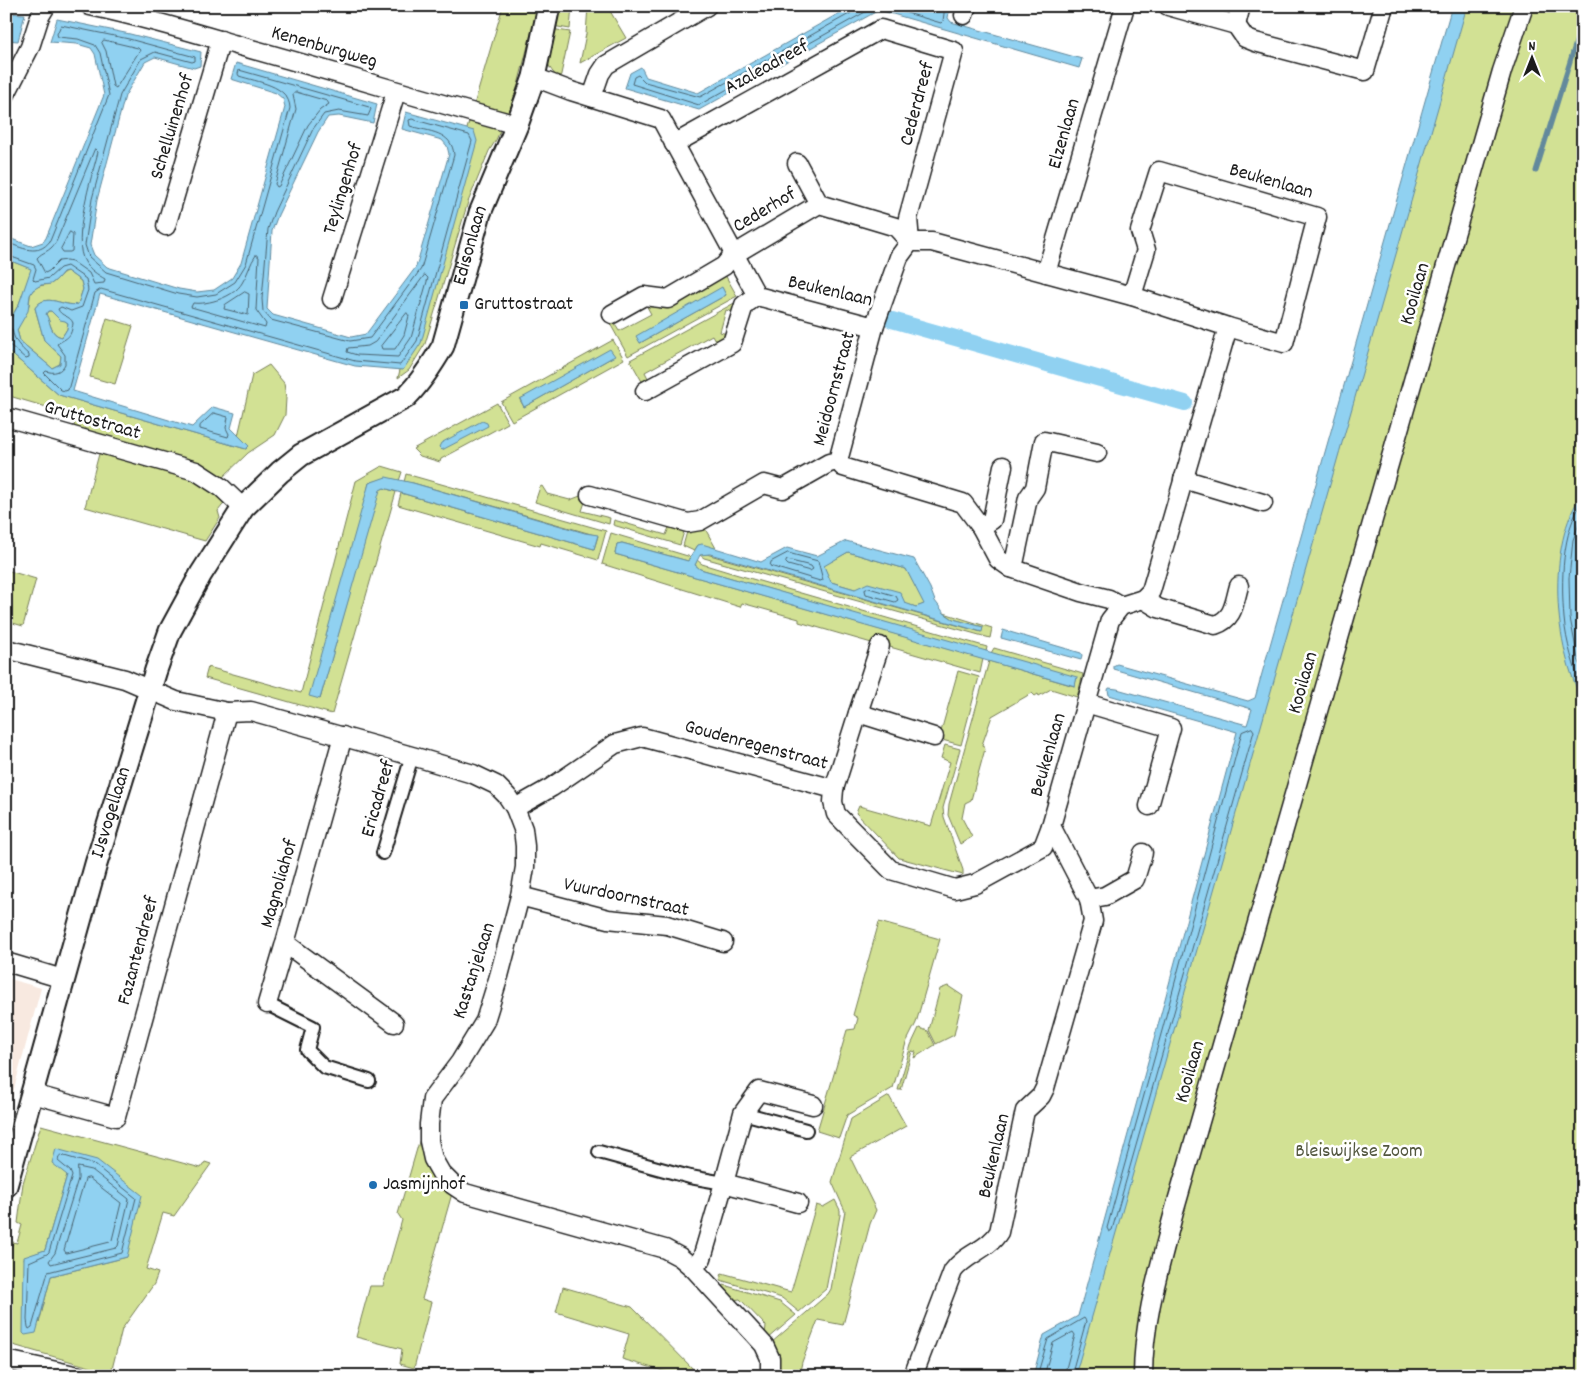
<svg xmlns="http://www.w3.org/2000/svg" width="1589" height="1382" viewBox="0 0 1589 1382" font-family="Dekko,sans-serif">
  <rect width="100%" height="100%" fill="#fff"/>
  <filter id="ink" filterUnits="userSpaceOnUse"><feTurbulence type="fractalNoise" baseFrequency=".02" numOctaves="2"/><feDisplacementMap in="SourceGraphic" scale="10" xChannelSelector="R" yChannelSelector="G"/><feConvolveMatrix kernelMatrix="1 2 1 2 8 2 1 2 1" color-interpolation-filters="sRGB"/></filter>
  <g filter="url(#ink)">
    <polygon fill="#f8e9e0" points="6,978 41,988 11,1100 6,1098"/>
    <g fill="#d2e194" stroke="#777e58" fill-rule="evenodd">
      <polygon points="503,6 538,6 518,85 510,109 496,140 489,151 468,202 425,344 409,370 398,378 420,289"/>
      <polygon points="556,6 572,6 570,29 552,26"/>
      <polygon points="588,6 607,6 626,38 580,63 586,34"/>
      <polygon points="1459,6 1583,6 1583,1376 1062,1376"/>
      <path d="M551,29L570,32L560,79C541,64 547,50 551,29Z"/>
      <polygon points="6,259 32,269 19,304 6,326"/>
      <path d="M67,271L81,281L83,289L78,304C64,308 46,291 35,308L44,340L61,356L60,364L52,368L20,341L17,330C20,322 26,314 29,305C30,300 29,294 33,290C39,284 45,286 52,283C58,280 60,273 67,271Z"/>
      <path d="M724,273L737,296L628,356L608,320L611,318L619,331L651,314L645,303L659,307ZM722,288L726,295L640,343Z"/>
      <polygon points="738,301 736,313 726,310 720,332 730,335 717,344 712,335 645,372 650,382 644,385 630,360"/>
      <path d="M48,311H51L68,323L67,329L62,337C50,335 51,323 46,314Z"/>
      <polygon points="107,318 133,326 115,384 90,377"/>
      <path d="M613,340L624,359L512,421L501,402ZM611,358L524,407L520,400V399Z"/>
      <polygon points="6,349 59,395 246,449 249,446 238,436 252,375 269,365 284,383 286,398 285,415 275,435 248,453 221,479 73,429 77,416 6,395"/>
      <polygon points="497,403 508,423 441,459 440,462 420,456 413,449"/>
      <polygon points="100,450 198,480 226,501 218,511 220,518 205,541 85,507"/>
      <polygon points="382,466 402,472 399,481 386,478 369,483 320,699 379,490 384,488 396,492 332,714 205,678 208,667 301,693 356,481"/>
      <polygon points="406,474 606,531 598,560 541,543 540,546 398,505 401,493 594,549 598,536 413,483 404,482"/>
      <polygon points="542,486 547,494 570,500 588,493 582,511 610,518 609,524 535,502 540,487"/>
      <polygon points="614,520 666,535 670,525 685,528 680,545 613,525"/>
      <polygon points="703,525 717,550 698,545 694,551 683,546 688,528"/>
      <polygon points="611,533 691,557 688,561 622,543 617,544 615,554 983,659 980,673 876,643 875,644 799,622 799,619 742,603 740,607 602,564"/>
      <polygon points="848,552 906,569 925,604 916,607 831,582 823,566"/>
      <polygon points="703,553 981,632 983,627 953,619 944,613 992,628 990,638 704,558 700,555"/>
      <polygon points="697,560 702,564 735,574 987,647 986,652 700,569 695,565"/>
      <polygon points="6,570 36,579 23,626 6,621"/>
      <polygon points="994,648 1083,674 1077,697 1051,689 1039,696 1038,694 1035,696 1032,693 992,716 982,745 985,749 971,800 965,803 962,818 972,837 960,844 948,815 949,804 989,661 1074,686 1077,678 991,653"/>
      <polygon points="958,671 979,677 961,745 942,740 943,735 940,735"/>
      <polygon points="945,745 960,749 943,808 944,817 963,870 963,875 899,858 856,813 859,806 931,826 950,762 941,758"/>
      <polygon points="879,922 940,939 916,1023 906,1043 893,1088 847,1115 839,1138 817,1131 847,1030 855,1029 858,1018 853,1015"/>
      <polygon points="948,986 963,996 954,1035 936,1044 929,1030 940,989"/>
      <polygon points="919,1028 928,1031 935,1045 914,1058 916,1052 912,1051 901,1090 898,1090 911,1045"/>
      <polygon points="889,1096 906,1126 850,1157 876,1210 870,1224 843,1325 818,1320 802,1362 799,1376 775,1376 771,1343 828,1294 831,1289 845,1211 832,1182 851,1119"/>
      <path d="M41,1125L201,1168L205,1162L211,1164L174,1216L163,1213L146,1269L158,1273L154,1284L122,1329L111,1373L6,1343V1262L13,1242L17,1243L22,1225L18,1223L23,1183ZM67,1175L127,1257L51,1276L39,1323L24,1258L45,1250Z"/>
      <polygon points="421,1135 453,1190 422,1299 431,1302 414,1368 400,1364 402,1349 356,1337 370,1286 383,1286 402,1220 398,1214"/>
      <polygon points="835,1200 840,1210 840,1215 826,1289 799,1312 782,1298 720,1280 722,1273 791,1292 816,1205 823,1207"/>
      <polygon points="724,1285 780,1302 796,1315 768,1339 765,1334 766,1326 740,1299 733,1300 722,1289"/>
      <polygon points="563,1287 632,1307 700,1376 680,1376 622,1359 629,1334 556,1312"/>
    </g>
    <g fill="#90d1f1" stroke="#62899c" fill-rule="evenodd">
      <polygon points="852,6 950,6 948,18 951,22 1082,59 1079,68 879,10 699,110 625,88 630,73 641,67 646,77 698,93"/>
      <polygon points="1452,6 1467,6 1075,1376 1033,1376 1044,1335 1078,1316 1158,1025 1237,732 1109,695 1108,690 1109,688 1117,689 1247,725 1252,709 1113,669 1113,666 1117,664 1248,701 1255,698"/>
      <polygon points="6,13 25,14 18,41 6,40"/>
      <path d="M57,19L130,34L201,52L200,66L194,68L155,57L145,62L125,96L97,200L90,245L94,255L107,267L179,289L197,292L214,290L232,278L241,263L285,107L283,99L276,93L231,79L236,63L377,104L373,123L339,116L328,117L318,132L278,215L272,231L267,309L273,315L351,337L366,334L416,267L449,154L447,146L442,140L402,129L406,112L474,131L477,141L421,343L403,370L355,366L100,294L73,391L192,427L213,407L235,413L231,428L249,446L246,449L59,395L6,349V327L19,304L31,269L6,259V237L31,246L43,242L46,238L104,95L95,54L91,48L77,44L50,42ZM67,271L81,281L83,289L78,304C64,308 46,291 35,308L44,340L61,356L60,364L52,368L20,341L17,330L28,311L30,295L33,290L41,285L51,284L57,279L63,272ZM48,311H51L60,320L65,321L68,323L67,329L62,337C50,335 51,323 46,314Z"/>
      <polygon points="722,287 726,295 640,343 636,336"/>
      <polygon points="610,349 615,356 611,358 524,407 520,399"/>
      <polygon points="482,421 487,423 488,426 442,450 439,447 441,443"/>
      <polygon points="386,477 413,483 585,533 598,535 594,549 384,488 380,490 320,699 309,696 369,483"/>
      <path d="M1583,493V701C1554,648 1545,544 1583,493Z"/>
      <path d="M846,541L914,559L930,588L935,601L944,613L953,619L983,627L982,632L710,554L700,555L695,565L700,569L1077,677L1075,686L615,554L617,544L622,543L688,561L698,545L702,544L761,562L787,548L817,556ZM848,552L906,569L924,604L916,607L905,603L900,592L868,583L855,589L831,582L824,566Z"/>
      <polygon points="1003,630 1081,653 1082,655 1081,660 1001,638"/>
      <polygon points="56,1149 97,1160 142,1195 127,1257 51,1276 36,1333 25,1335 23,1333 24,1257 45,1250 67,1175 52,1163"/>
    </g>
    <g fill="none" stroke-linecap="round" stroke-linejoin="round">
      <g stroke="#4a6471" stroke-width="1">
        <polyline points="854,6 851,13 700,97 645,82 638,75 634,77 632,84 699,105 876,6"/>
        <polyline points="883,6 941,23 943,21 945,6"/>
        <polygon points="104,40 138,48 140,50 116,88 113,86 106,51 102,43"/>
        <polygon points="296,92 327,101 329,104 320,110 308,125 279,186 277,187 275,184 296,109 293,95"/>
        <path d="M95,149L98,152C92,176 71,241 85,262C89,269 98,275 105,279L104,283L94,284L89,273L72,261L67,260L59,261L49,271L45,273L37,258C43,251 49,253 56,242Z"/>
        <polygon points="70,232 73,234 72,251 70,252 63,252 61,249"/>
        <path d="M6,242C22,248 38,257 50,241L109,95L100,53L95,45L78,39L58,37L57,34L61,25L129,39L195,57V61L192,62L155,52L141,59L120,95L92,199L85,245L89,257L106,272L178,294L197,297L216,294L235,282L246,264L290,108C289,85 257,82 239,76L238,74L239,70L369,107L371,109L368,116L339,111L324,114L313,129L274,212L268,229L262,299L263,311L271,320L350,341L370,338L421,269L454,155C452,131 429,132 410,126L409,120L412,119L469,135L472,141L417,341L400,365L355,361L101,289L95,293L68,390L65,391L61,390L44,373L46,371C54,374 61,372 65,364V355L57,344C68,337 71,338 73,323C70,315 61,317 58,309L61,307L71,311L82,307L88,290L86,279L67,266L60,268L49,278L35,281L33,279L36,269L34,265L6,255"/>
        <path d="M256,255L259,257L256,310L266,324L265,328L191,307L193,303C208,305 234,297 242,283C248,274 250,263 256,255Z"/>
        <polygon points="425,275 428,278 411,338 398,357 357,355 347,352 348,348 368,346 375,342"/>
        <polygon points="245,292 249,294 248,315 224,309 225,305"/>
        <polygon points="407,313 409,316 404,335 395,349 382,349 381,346"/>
        <path d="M6,328L12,329C14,341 20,347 29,355V358L26,359L11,346L6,345"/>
        <polygon points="214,413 228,417 226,428 229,434 228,437 200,429 200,426"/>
        <path d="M1583,502C1561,530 1561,584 1564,618C1566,643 1574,667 1583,690"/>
        <polyline points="1583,513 1573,540 1569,578 1570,618 1578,659 1583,671"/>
        <path d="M1583,535C1572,563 1577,614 1583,644"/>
        <polygon points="788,553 818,561 823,580 820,581 770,566 771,562"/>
        <polygon points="787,560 811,566 813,569 810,571 788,565 786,563"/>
        <polygon points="869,588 896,596 898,600 895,602 866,594 865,590"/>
        <polygon points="1252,728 1254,731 1112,1230 1109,1232 1107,1228 1163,1027 1242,732"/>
        <polygon points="61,1155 95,1165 136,1198 122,1253 48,1272 32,1327 29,1329 28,1327 27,1320 29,1262 47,1254 49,1252 72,1176 70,1171 58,1161 59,1157"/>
        <polygon points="78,1167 92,1170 129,1199 118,1246 116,1248 51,1264 49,1261 55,1253 78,1179"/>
        <polygon points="89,1178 121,1203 112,1240 110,1242 66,1253 64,1250 85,1179"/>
        <polyline points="1037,1376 1048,1339 1084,1318 1086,1321 1071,1376"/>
        <polyline points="1044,1376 1053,1343 1073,1332 1075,1335 1064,1376"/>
      </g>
      <polyline stroke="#62899c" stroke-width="5" points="1536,171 1581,26"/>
      <polyline stroke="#90d1f1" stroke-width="16" points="892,320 1185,403"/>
      <g stroke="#1c1c1c" stroke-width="16">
        <g id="pedestrian">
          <polyline points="383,853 412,756"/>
          <polyline points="267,1004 313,1027 307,1050 324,1067 369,1081"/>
          <polyline points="743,1113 806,1130"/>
          <polyline points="599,1152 690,1177 724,1183"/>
        </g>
      </g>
      <g stroke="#1c1c1c" stroke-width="21">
        <g id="minor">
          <path d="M90,6C138,16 186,30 233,44C328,70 422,99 517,125"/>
          <polyline points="1168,6 1236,25 1241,6"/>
          <polyline points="964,15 967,6"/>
          <polyline points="1236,25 1245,38 1255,42 1365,71 1384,6"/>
          <path d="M534,77L571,91L661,119L757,296L874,327L899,257L910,242H932L1132,296L1228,327L1151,591L1143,599L1121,606L1110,620L1051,826L1089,899L1093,921L1045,1088L1041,1096L1025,1111L999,1232C988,1250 965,1254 953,1271L913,1376"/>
          <polyline points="6,94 30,47 40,16 46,6"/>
          <polyline points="592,97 600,74 606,65 707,6"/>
          <polyline points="674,144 881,29 954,51 908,218 910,242"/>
          <polyline points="797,163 819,204"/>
          <polyline points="166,226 221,40"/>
          <polyline points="1046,273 1125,6"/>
          <polyline points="1132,296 1146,250 1140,231 1159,171 1317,217 1284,343 1228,327"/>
          <polyline points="332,299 396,92"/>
          <polyline points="612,314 644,296 668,299 724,266 733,255 819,204 896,227 910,242"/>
          <polyline points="645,391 732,343 744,305 757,296"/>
          <polyline points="6,417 196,471 222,488 243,508"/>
          <polyline points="838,461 843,467 963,503 981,527 998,559 1011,568 1081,592 1109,599 1121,606"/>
          <polyline points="1183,479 1263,503"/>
          <polyline points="590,495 688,523 700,521 764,484 783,489 829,463 838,461 874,327"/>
          <polyline points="981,527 992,520 1003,466"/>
          <polyline points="1011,568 1015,559 1028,498 1035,488 1044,441 1097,453"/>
          <path d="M1143,599L1158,608L1215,625C1234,619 1234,603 1239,586"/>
          <polyline points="880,646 858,713 934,737"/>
          <polyline points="6,649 125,679 176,701 227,712 251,711 419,758 473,774 496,785 507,796 515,808 523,829 525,846 525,867 520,896 499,976 485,1021 460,1062 432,1099 429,1124 429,1141 433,1159 441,1173 453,1185 465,1193 665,1249 680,1257 693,1268 764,1345 770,1358 770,1376"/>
          <polyline points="1086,703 1171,728 1149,806"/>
          <polyline points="343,736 285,943 394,1023"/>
          <polyline points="834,789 858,713"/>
          <polyline points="515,808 552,787 615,744 642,737 834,789 833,802 836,814 891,870 955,889 975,884 1043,847 1051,826"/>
          <polyline points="520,896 608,919 667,925 723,942"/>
          <polyline points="1089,899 1105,896 1135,879 1143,853"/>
          <polyline points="6,962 63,979"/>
          <polyline points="267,1004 285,943"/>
          <polyline points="33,1094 116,1117 227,712"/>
          <polyline points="798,1203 724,1183 743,1113 759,1091 813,1105"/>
          <polyline points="693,1268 702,1258 724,1183"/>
          <polyline points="6,1360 79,1376"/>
          <path d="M1143,1376C1143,1320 1160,1266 1174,1212L1502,71L1524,6"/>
        </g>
      </g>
      <g stroke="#1c1c1c" stroke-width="25">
        <g id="tertiary">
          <path id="s1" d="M6,1186L96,864L156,670L170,631L201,574L243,508L280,472L301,455L406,397C421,382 432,365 443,346L480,213L517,125L534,77L549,6"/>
        </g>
      </g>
      <use href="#pedestrian" stroke="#fff" stroke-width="12"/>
      <use href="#minor" stroke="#fff" stroke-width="18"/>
      <use href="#tertiary" stroke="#fff" stroke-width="21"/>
    </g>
  </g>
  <g fill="#1f6fb2" stroke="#fff" stroke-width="2">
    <rect x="459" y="300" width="10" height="10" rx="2.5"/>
    <circle cx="373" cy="1185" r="5"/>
  </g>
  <g text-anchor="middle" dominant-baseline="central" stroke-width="5" stroke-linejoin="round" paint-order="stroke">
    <g font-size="20" fill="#1c1c1c" stroke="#fff">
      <text transform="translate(324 48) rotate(16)">Kenenburgweg</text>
      <text transform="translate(767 68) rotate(-29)">Azaleadreef</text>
      <text transform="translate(918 104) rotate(-75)">Cederdreef</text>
      <text transform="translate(173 127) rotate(-73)">Schelluinenhof</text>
      <text transform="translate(1065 134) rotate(-74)">Elzenlaan</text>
      <text transform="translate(1271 182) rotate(16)">Beukenlaan</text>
      <text transform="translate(344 189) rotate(-73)">Teylingenhof</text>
      <text transform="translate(765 211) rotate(-31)">Cederhof</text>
      <text stroke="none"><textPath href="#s1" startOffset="1088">Edisonlaan</textPath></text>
      <text transform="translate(830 292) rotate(13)">Beukenlaan</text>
      <text transform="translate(1416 294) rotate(-74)">Kooilaan</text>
      <text transform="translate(835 389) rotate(-75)">Meidoornstraat</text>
      <text transform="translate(92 421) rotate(16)">Gruttostraat</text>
      <text transform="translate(1304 683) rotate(-74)">Kooilaan</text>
      <text transform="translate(756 746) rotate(15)">Goudenregenstraat</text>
      <text transform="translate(1049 755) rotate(-74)">Beukenlaan</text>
      <text transform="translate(379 799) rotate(-74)">Ericadreef</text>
      <text stroke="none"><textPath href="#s1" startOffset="388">IJsvogellaan</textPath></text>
      <text transform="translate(280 884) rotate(-74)">Magnoliahof</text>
      <text transform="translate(626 898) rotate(12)">Vuurdoornstraat</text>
      <text transform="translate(139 951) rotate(-75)">Fazantendreef</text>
      <text transform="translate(475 971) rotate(-72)">Kastanjelaan</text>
      <text transform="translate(1191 1072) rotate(-74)">Kooilaan</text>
      <text transform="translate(995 1156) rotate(-77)">Beukenlaan</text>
    </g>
    <g font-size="20" fill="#1c1c1c" stroke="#fff" text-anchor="start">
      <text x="474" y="305">Gruttostraat</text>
      <text x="383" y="1185">Jasmijnhof</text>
    </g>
    <g font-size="20" fill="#535740" stroke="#fff">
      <text x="1359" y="1152">Bleiswijkse Zoom</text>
    </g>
  </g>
  <rect width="1589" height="1382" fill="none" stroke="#fff" stroke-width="25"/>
  <rect x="12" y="12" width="1564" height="1357" fill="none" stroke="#1c1c1c" stroke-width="2" filter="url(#ink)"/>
  <g transform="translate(1532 58)" stroke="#ffffff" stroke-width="4" paint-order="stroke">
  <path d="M0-4L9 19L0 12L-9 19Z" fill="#1c1c1c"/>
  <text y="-8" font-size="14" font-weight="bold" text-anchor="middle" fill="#1c1c1c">N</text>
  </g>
</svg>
